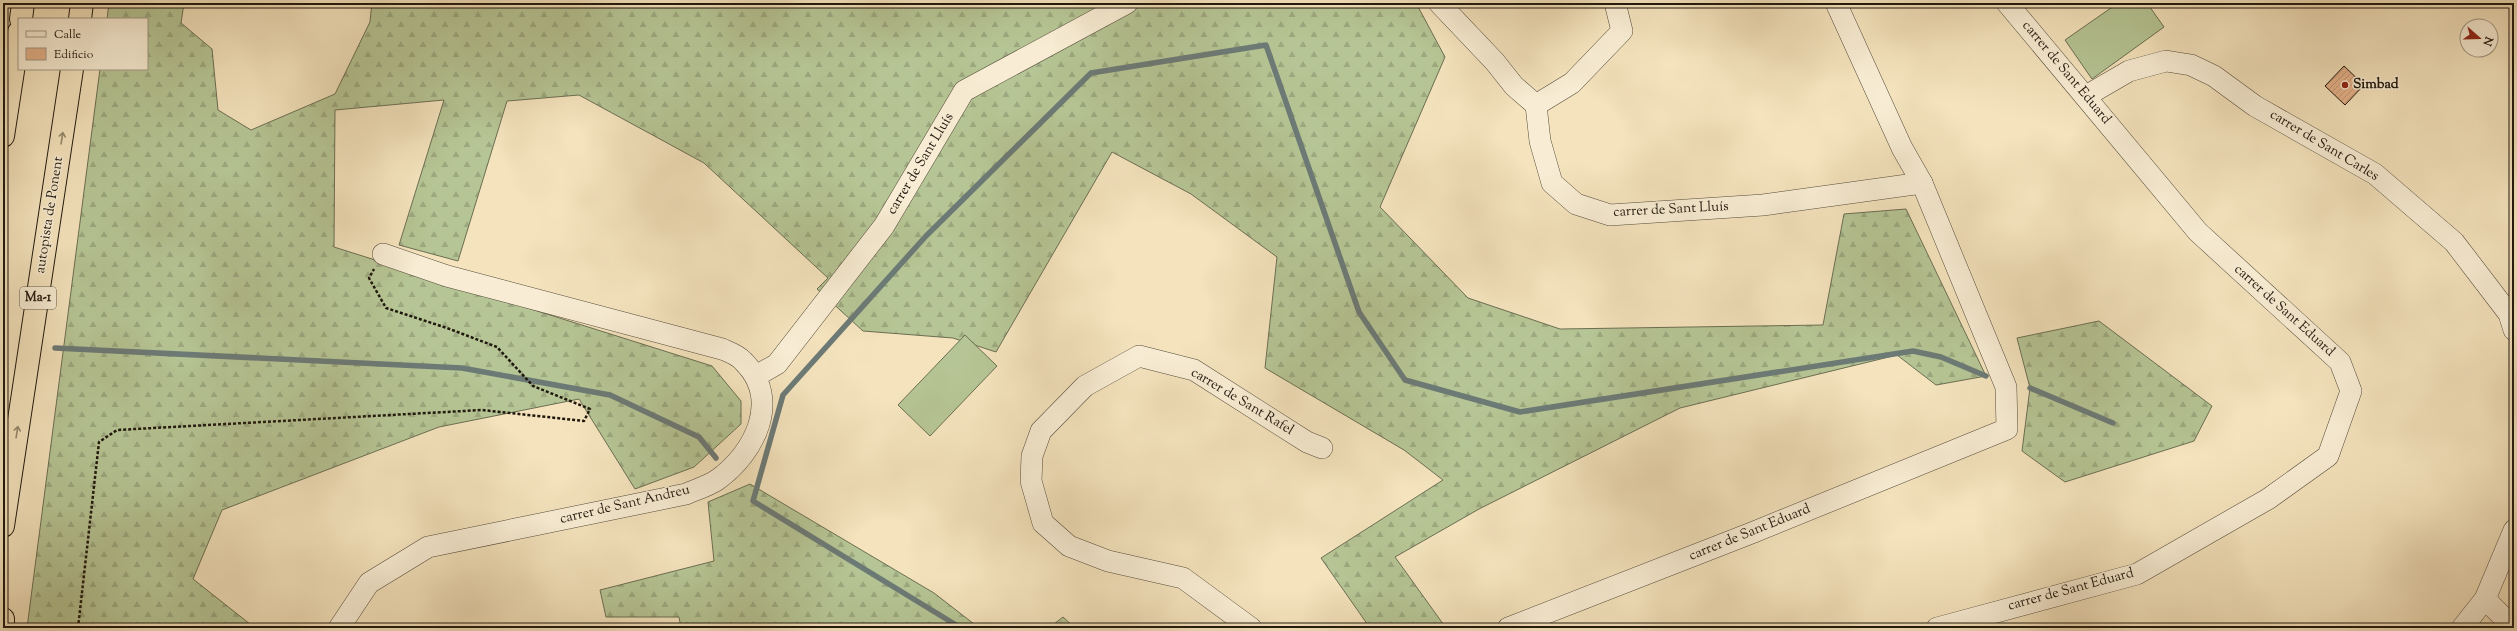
<svg xmlns="http://www.w3.org/2000/svg" width="2517" height="631" viewBox="0 0 2517 631" font-family="'Sorts Mill Goudy',serif">
  <defs>
    <pattern id="forest-firs" width="22" height="20" patternUnits="userSpaceOnUse"><rect width="22" height="20" fill="#b6c595"/><path d="M5 1l3.5 6h-7zM16 11l3.5 6h-7z" fill="#9ca87f"/></pattern>
    <pattern id="building-hatch" width="6" height="6" patternUnits="userSpaceOnUse"><rect width="6" height="6" fill="#e4b189"/><path d="M-1 1l2-2M0 6l6-6M5 7l2-2" fill="none" stroke="#c39875"/></pattern>
  </defs>
  <rect width="100%" height="100%" fill="#f4e3bd"/>
  <filter id="stains"><feTurbulence type="fractalNoise" baseFrequency=".005" numOctaves="4"/><feColorMatrix values="0 0 0 0 .2 0 0 0 0 .09 0 0 0 0 .02 0 0 0 .5 -.17"/></filter>
  <radialGradient id="worn" r=".72"><stop offset=".6" stop-color="#630" stop-opacity="0"/><stop offset="1" stop-color="#630" stop-opacity=".3"/></radialGradient>
  <g fill="url(#forest-firs)" stroke="#6b6e52">
    <polygon points="109,3 184,3 181,23 212,49 218,110 251,130 335,94 370,22 372,3 1416,3 1445,57 1380,207 1468,298 1560,329 1823,325 1844,214 1906,209 1986,376 1936,385 1897,355 1680,408 1479,509 1395,557 1446,628 1370,628 1321,558 1443,480 1404,450 1265,368 1277,257 1191,194 1112,152 996,352 953,338 863,331 817,289 828,278 704,163 579,95 507,101 458,261 399,245 444,100 335,110 334,247 712,366 741,401 741,424 694,467 635,489 579,399 439,427 222,510 193,579 255,628 27,628 100,69 147,69 147,19 107,19"/>
    <polygon points="2099,321 2212,406 2194,441 2065,482 2022,451 2030,388 2017,338"/>
    <polygon points="750,484 934,593 974,624 1014,628 681,628 679,617 606,617 600,590 714,561 708,502"/>
    <polygon points="1063,617 1075,628 1049,628"/>
  </g>
  <g fill="#b6c595" stroke="#6b6e52">
    <polygon points="2118,3 2147,3 2164,27 2092,79 2065,40"/>
    <polygon points="965,335 997,366 930,436 898,405"/>
  </g>
  <g fill="none" stroke-linecap="round" stroke-linejoin="round">
    <g stroke="#6c7a76" stroke-width="5.5">
      <polyline points="55,348 462,368 610,395 699,437 716,458"/>
      <polyline points="2030,388 2113,423"/>
      <polyline points="961,628 753,501 783,395 926,236 1091,73 1266,45 1359,312 1405,380 1520,412 1913,351 1941,357 1986,376"/>
    </g>
  </g>
  <polygon fill="url(#building-hatch)" stroke="#20180e" points="2344,66 2364,85 2345,105 2325,86"/>
  <g fill="none" stroke-linecap="round" stroke-linejoin="round">
    <g stroke="#554b3a" stroke-width="22">
      <g id="minor">
        <polyline points="1439,3 1495,62 1514,86 1536,105 1540,141 1552,183 1576,204 1610,215 1763,205 1922,183"/>
        <polyline points="2086,96 2129,71 2166,61 2191,65 2214,76 2255,106 2375,174 2454,242 2509,314 2514,330"/>
        <polyline points="1536,105 1572,83 1622,31 1615,3"/>
        <polyline points="756,376 777,364 884,226 964,91 1127,3"/>
        <polyline points="2485,599 2514,628"/>
        <path d="M339,628L369,583L428,547L686,494C695,490 708,486 717,480C755,453 782,399 743,361C738,355 729,352 722,349L447,276L383,254"/>
        <polyline points="1251,628 1183,578 1108,561 1069,546 1043,523 1031,481 1032,456 1041,431 1085,386 1139,356 1194,370 1307,442 1322,448"/>
        <polyline points="1508,628 1754,532 2007,429 2006,387 1922,183 1902,148 1836,3"/>
        <polyline points="1937,628 2137,574 2268,499 2328,456 2351,391 2340,362 2198,232 2007,3"/>
        <polyline points="2462,628 2485,599 2514,530"/>
      </g>
    </g>
    <g stroke="#20180e" stroke-width="24">
      <g id="motorway">
        <polyline points="21,19 23,3"/>
        <polyline points="80,19 82,3"/>
        <polyline points="3,136 19,32"/>
        <polyline points="3,526 72,69"/>
        <polyline points="3,619 3,628"/>
      </g>
    </g>
    <polyline stroke="#20180e" stroke-width="2.5" stroke-dasharray="3 2" stroke-linecap="butt" points="78,628 99,442 117,430 482,410 584,421 590,409 533,386 497,347 447,328 386,308 369,278 374,269"/>
    <use href="#minor" stroke="#f8edd4" stroke-width="21"/>
    <use href="#motorway" stroke="#f4e3bd" stroke-width="22"/>
  </g>
  <defs><path id="oneway-shaft" d="M-6 0H5M1.5-3L5.5 0L1.5 3" fill="none" stroke-width="1.6" stroke-linecap="round" stroke-linejoin="round"/></defs>
  <g stroke="#95886e">
    <use href="#oneway-shaft" transform="translate(62 138) rotate(-81)"/>
    <use href="#oneway-shaft" transform="translate(17 432) rotate(-81)"/>
  </g>
  <circle fill="#8f2418" stroke="#f8edd4" stroke-width="1.5" cx="2345" cy="85" r="4"/>
  <g text-anchor="middle" dominant-baseline="central" stroke-width="3" stroke-linejoin="round" paint-order="stroke">
    <rect fill="#f8edd4" stroke="#615849" stroke-width="1" x="20" y="287" width="36" height="22" rx="3"/>
    <g font-size="13" font-weight="bold" fill="#20180e">
      <text x="38" y="298">Ma-1</text>
    </g>
    <g font-size="14" fill="#20180e" stroke="#f8edd4">
      <text transform="translate(2066 73) rotate(50)">carrer de Sant Eduard</text>
      <text transform="translate(2324 146) rotate(31)">carrer de Sant Carles</text>
      <text transform="translate(921 164) rotate(-59)">carrer de Sant Lluís</text>
      <text transform="translate(1671 210) rotate(-3)">carrer de Sant Lluís</text>
      <text transform="translate(50 215) rotate(-81)">autopista de Ponent</text>
      <text transform="translate(2284 311) rotate(42)">carrer de Sant Eduard</text>
      <text transform="translate(1242 402) rotate(31)">carrer de Sant Rafel</text>
      <text transform="translate(625 505) rotate(-13)">carrer de Sant Andreu</text>
      <text transform="translate(1750 533) rotate(-22)">carrer de Sant Eduard</text>
      <text transform="translate(2071 590) rotate(-15)">carrer de Sant Eduard</text>
    </g>
    <g font-size="14" font-weight="bold" fill="#20180e" stroke="#f8edd4" text-anchor="start">
      <text x="2353" y="85">Simbad</text>
    </g>
  </g>
  <rect width="2517" height="631" fill="none" stroke="#f4e3bd" stroke-width="16"/>
  <rect x="4" y="4" width="2509" height="623" fill="none" stroke="#20180e" stroke-width="2"/>
  <rect x="8" y="8" width="2501" height="615" fill="none" stroke="#20180e"/>
  <rect x="18" y="18" width="130" height="52" fill="#f8edd4" stroke="#a29885"/>
  <rect x="26" y="31" width="20" height="6" fill="#f8edd4" stroke="#a29885"/>
  <text x="54" y="38" font-size="12" fill="#20180e">Calle</text>
  <rect x="26" y="48" width="20" height="12" fill="#e4b189" stroke="#a29885"/>
  <text x="54" y="58" font-size="12" fill="#20180e">Edificio</text>
  <g transform="translate(2479 38) rotate(110)"><circle r="19" fill="#f8edd4" stroke="#a29885"/>
  <path d="M0-3L7 15L0 10L-7 15Z" fill="#8f2418"/>
  <text y="-6" font-size="11" font-weight="bold" text-anchor="middle" fill="#20180e">N</text>
  </g>
  <rect width="100%" height="100%" filter="url(#stains)"/>
  <rect width="100%" height="100%" fill="url(#worn)"/>
</svg>
